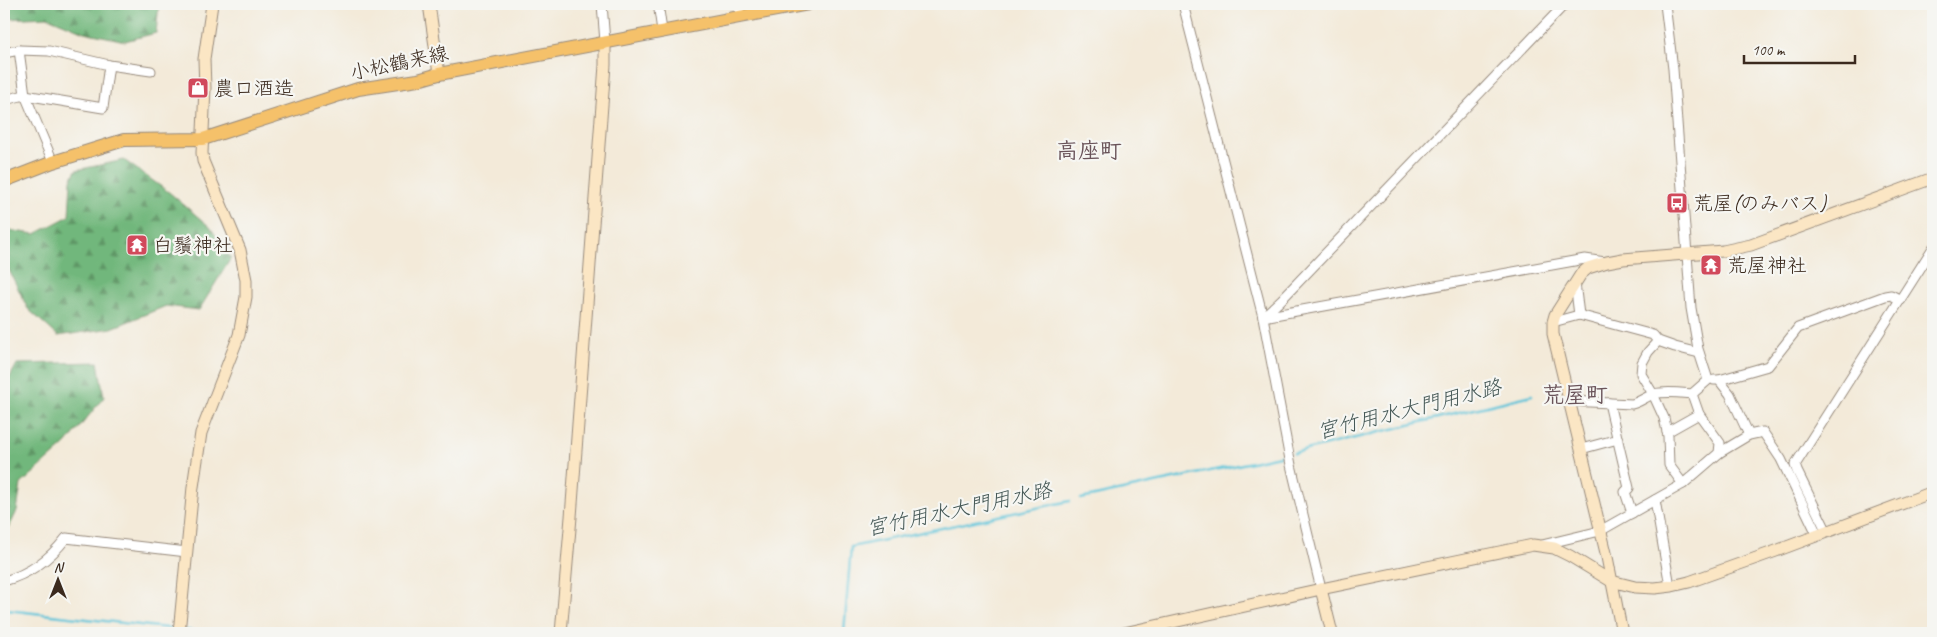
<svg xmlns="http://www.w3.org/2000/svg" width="1937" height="637" viewBox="0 0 1937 637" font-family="Caveat,'Klee One',sans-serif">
  <defs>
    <pattern id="forest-firs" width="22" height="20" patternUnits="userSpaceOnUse" patternTransform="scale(1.25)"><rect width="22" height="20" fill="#71b77c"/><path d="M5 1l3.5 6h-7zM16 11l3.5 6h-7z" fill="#5e9565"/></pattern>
  </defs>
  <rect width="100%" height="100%" fill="#f6f6f2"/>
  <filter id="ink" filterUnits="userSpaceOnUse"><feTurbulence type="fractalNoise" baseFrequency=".02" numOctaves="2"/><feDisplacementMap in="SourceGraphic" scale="10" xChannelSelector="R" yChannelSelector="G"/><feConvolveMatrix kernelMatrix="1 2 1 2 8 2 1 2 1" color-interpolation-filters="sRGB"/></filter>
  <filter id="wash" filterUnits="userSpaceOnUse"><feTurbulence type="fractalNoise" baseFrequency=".0096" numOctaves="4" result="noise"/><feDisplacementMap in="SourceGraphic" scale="20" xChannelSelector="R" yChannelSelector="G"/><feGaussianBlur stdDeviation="1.12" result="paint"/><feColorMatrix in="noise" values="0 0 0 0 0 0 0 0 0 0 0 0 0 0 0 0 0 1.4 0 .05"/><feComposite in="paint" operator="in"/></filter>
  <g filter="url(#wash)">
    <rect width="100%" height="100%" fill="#f3ead9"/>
    <g fill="url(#forest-firs)" stroke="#56704d">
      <polygon points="4,4 159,4 156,33 125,41 84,32 48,17 4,19"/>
      <polygon points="124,160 170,193 210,227 231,258 199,310 166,306 112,328 58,336 28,309 4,260 4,234 7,230 35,234 69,216 71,180 76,170"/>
      <polygon points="98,362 104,397 66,444 21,484 17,511 4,538 4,388 17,364"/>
    </g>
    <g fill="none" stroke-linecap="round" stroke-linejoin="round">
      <g stroke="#5cc4d9" stroke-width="2.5">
        <polyline points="1294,453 1532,395"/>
        <polyline points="1081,499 1284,455"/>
        <polyline points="7,610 176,629"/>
        <polyline points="182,630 213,633"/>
        <polyline points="844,633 851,547 1070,501"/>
      </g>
    </g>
  </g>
  <g filter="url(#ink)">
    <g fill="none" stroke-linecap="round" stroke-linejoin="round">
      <g stroke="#978a7c" stroke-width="11">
        <g id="street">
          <polyline points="602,4 605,42"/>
          <polyline points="659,4 659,10 662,31"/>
          <polyline points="739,4 740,17"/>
          <polyline points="1183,4 1263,317 1291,465 1321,589"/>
          <polyline points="19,50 49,51 109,65 151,71"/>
          <polyline points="4,53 19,50 25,95 53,162"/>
          <polyline points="4,100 25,95 103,108 109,65"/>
          <polyline points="1575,283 1579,315"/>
          <polyline points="1263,317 1281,300 1565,4"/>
          <polyline points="1263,317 1585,259 1605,262"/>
          <polyline points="1553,322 1579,315 1653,335 1658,341"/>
          <polyline points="1714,380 1719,380 1730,394 1749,435"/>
          <polyline points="1719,380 1768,366 1798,328 1885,296 1891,295 1901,300"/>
          <path d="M1569,401L1632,404C1640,402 1647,396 1654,394C1666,391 1680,393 1692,394"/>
          <polyline points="1609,403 1629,488 1625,492 1632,513"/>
          <polyline points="1667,432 1699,414"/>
          <polyline points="1581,449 1618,439"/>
          <polyline points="1719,453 1749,435 1763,432 1781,459 1818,536"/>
          <polyline points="1683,484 1669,465 1668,436 1664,418 1653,394 1641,374 1642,363 1648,352 1658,341 1675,347 1699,353"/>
          <polyline points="1655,500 1670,586"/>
          <polyline points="1827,532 1797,471 1795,465 1933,248"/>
          <polyline points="1542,545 1600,531 1683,484 1719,453 1720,443 1699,414 1692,394 1708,380 1698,349 1691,308 1673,69 1665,4"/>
          <path d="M4,581C29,574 50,559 66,538L187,552"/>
        </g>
      </g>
      <g stroke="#978a7c" stroke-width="13">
        <g id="secondary">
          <polyline points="429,4 439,74"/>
          <polyline points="1321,589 1332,633"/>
          <polyline points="179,633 193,487 201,433 239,335 246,297 246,280 240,250 203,161 202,153 205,88 204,59 212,4"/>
          <polyline points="561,633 571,517 605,65 605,42"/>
          <polyline points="1124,633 1321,589 1533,545 1554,548 1570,556 1611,581 1635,587 1655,588 1672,586 1689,582 1776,551 1933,492"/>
          <polyline points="1622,633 1607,557 1553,334 1553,322 1555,315 1581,274 1588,268 1607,262 1623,259 1723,251 1751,245 1933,178"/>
        </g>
      </g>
      <g stroke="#978a7c" stroke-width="14">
        <polyline id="primary" points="4,181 53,162 124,140 203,139 358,89 418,80 439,74 808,4"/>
      </g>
      <use href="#street" stroke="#fff" stroke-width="9"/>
      <use href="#secondary" stroke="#fbe6c4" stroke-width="11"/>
      <use href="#primary" stroke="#f5c16b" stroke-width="12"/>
    </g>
  </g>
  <defs>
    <g id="shop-square" transform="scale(1.125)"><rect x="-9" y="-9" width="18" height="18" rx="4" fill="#d1495b" stroke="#f6f6f2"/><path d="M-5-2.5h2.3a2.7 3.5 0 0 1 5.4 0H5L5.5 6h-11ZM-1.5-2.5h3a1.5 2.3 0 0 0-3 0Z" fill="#fff"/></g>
    <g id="bus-square" transform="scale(1.125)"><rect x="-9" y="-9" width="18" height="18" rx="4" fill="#d1495b" stroke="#f6f6f2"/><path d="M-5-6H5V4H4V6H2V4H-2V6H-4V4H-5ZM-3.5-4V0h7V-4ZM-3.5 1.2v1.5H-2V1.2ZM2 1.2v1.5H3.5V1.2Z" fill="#fff"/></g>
    <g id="temple-square" transform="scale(1.125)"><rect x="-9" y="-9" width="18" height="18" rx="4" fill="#d1495b" stroke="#f6f6f2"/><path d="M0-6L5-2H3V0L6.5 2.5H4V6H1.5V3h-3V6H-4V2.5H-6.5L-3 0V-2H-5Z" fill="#fff"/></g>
  </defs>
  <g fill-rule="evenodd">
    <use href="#shop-square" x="198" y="88"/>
    <use href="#bus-square" x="1677" y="203"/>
    <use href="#temple-square" x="137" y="245"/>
    <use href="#temple-square" x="1711" y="265"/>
  </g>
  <g text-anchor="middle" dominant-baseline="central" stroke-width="4.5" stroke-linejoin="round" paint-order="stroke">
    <g font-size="20" fill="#3b2a1e" stroke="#f6f6f2">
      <text transform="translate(399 63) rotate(-12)">小松鶴来線</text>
    </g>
    <g font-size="20" fill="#3b2a1e" stroke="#f6f6f2" text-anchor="start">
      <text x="214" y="88">農口酒造</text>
      <text x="1693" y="203">荒屋(のみバス)</text>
      <text x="153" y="245">白鬚神社</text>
      <text x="1727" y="265">荒屋神社</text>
    </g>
    <g font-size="21" font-style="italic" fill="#455856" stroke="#f6f6f2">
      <text transform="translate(1409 409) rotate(-14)">宮竹用水大門用水路</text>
      <text transform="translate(959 509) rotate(-12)">宮竹用水大門用水路</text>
    </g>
    <g font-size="22" font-weight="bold" fill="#6a545a" stroke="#f6f6f2">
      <text x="1089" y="151">高座町</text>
      <text x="1575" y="395">荒屋町</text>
    </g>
  </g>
  <rect width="1937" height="637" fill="none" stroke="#f6f6f2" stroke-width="20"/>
  <g transform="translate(58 580)" stroke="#f6f6f2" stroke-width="4" paint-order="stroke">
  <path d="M0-4L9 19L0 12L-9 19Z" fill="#3b2a1e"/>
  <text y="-8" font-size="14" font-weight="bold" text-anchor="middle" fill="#3b2a1e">N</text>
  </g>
  <path d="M1744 55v8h111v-8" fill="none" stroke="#3b2a1e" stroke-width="2.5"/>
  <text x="1752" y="55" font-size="15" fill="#3b2a1e" stroke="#f6f6f2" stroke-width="4" paint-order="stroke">100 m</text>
</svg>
